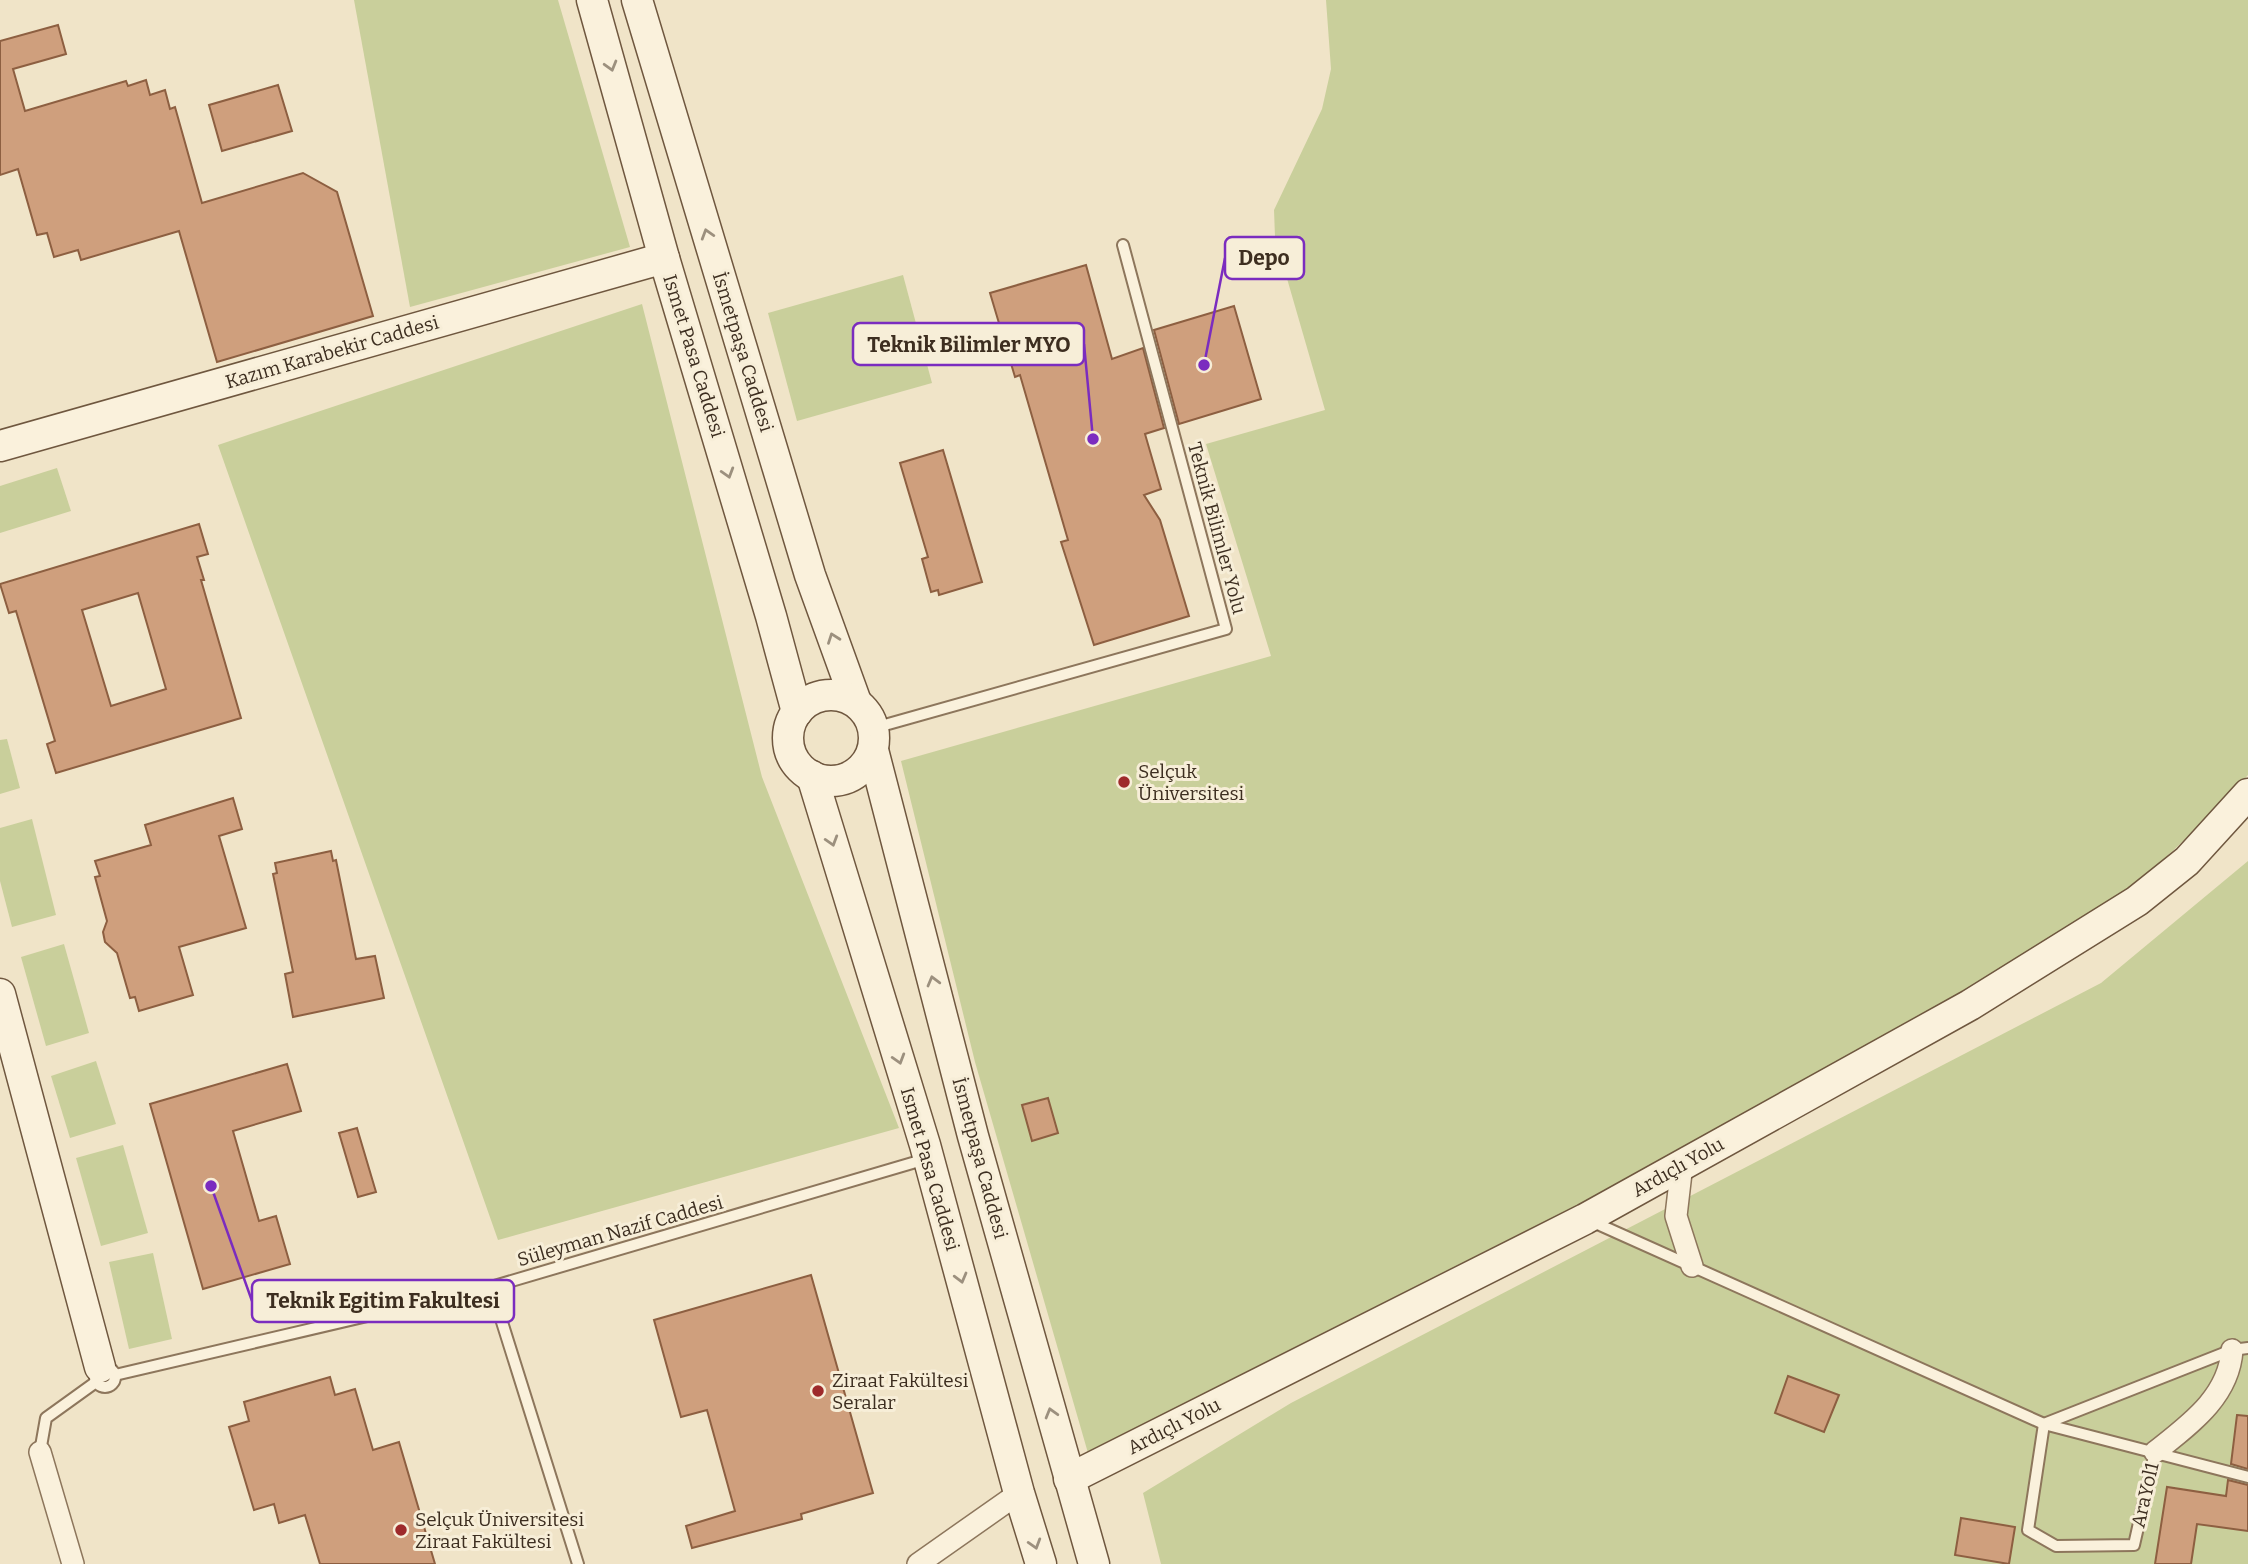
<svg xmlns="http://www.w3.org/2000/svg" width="2248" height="1564" viewBox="0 0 2248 1564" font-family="Bitter,serif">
  <rect width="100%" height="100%" fill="#f0e4c8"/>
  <g fill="#c9cf9b">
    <polygon points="354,0 558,0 630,247 410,307"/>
    <path d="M1326,0H2248V775C2199,828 2146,879 2087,921C2068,935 2047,947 2027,959L1590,1205L1088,1453L975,1062L901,761L1271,656L1206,444L1325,410L1275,237L1274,210L1322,109L1331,69Z"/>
    <polygon points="903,275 932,383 797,421 768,313"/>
    <polygon points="642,304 762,777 899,1128 498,1240 218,445"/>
    <polygon points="57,468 71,511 0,533 0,486"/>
    <polygon points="7,739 20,788 0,794 0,740"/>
    <polygon points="32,819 56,915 12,927 0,881 0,828"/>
    <polygon points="2248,861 2248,1564 1161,1564 1143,1493 1291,1403 2101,983"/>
    <polygon points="64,944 89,1033 46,1046 21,957"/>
    <polygon points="96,1061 116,1124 70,1138 51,1076"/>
    <polygon points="123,1145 148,1233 101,1246 76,1158"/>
    <polygon points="153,1253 172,1339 129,1349 109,1262"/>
  </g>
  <g fill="#cf9f7d" stroke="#8d5f41" stroke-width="2" fill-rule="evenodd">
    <polygon points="58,25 66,54 13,69 25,111 126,81 128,86 146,80 150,95 165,90 170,109 175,107 202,203 303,173 337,192 373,316 217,362 179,231 81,260 78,250 54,257 47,233 37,235 18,169 0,175 0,41"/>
    <polygon points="278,85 292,131 222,151 209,105"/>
    <polygon points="1086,265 1112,359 1143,348 1164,428 1145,434 1161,489 1144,495 1160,520 1189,616 1094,645 1061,542 1068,540 1020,375 1015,377 990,293"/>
    <polygon points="1234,306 1261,399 1179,424 1154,330"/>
    <polygon points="943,450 982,582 939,595 938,590 931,592 922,559 928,557 900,463"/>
    <path d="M199,524L208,554L197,557L204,580H201L241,718L56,773L47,744L55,741L16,611L9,613L0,584ZM138,593L166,689L111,706L82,610Z"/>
    <polygon points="233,798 242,829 219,836 246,928 179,947 193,995 139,1011 135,997 130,998 117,953 105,942 103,932 107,921 95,877 100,876 95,861 151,845 145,825"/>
    <polygon points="331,851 333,861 336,860 356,959 375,956 384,998 293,1017 285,974 293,972 273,874 277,873 275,863"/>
    <polygon points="287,1064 301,1111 233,1131 259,1221 276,1216 290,1264 203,1289 150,1104"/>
    <polygon points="1048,1098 1058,1133 1032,1141 1022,1105"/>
    <polygon points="357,1128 376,1192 358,1197 339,1133"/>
    <polygon points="811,1275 873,1493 801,1514 802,1519 692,1548 686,1526 735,1511 707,1410 681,1417 654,1320"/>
    <polygon points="1788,1376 1839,1395 1824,1432 1775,1413"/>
    <polygon points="330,1377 335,1395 355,1389 373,1450 399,1442 435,1564 320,1564 305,1515 279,1523 274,1504 254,1510 229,1427 249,1421 244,1402"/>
    <polygon points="2237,1415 2248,1416 2248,1469 2231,1464"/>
    <polygon points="2228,1480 2248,1485 2248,1531 2197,1524 2191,1564 2155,1564 2167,1487 2226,1496"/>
    <polygon points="1961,1518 2015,1527 2009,1564 1955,1555"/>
  </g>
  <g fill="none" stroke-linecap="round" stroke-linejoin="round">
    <g stroke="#8d765c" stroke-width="14">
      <g id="lane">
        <polyline points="874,728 1226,629 1123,245"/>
        <polyline points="1591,1221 2044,1424 2248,1477"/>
        <polyline points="491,1287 578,1564"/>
        <circle cx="105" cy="1377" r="10"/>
        <polyline points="115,1375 491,1287 926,1159"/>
        <polyline points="40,1452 46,1418 96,1382"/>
        <polyline points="2155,1452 2134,1545 2056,1546 2028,1530 2044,1424 2232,1350 2248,1348"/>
      </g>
    </g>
    <g stroke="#8d765c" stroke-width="24">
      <g id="street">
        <polyline points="1682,1164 1676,1216 1692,1266"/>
        <polyline points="40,1452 73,1564"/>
        <path d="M2155,1452C2189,1425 2229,1397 2232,1350"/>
        <polyline points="918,1564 1019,1493"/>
      </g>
    </g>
    <g stroke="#6f573f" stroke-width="33">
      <g id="secondary">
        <polyline points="592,0 664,258 771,616 797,712"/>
        <polyline points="637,0 810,575 856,702"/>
        <polyline points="0,446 664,258"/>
        <circle cx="831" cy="738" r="43"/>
        <polyline points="873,750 973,1136 1094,1564"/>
        <polyline points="812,776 925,1145 1019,1493 1041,1564"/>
        <polyline points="0,994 100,1367"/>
        <polyline points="1069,1479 1585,1219 1970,1005 2137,901 2187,861 2248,794"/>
      </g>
    </g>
    <use href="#lane" stroke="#faf1dc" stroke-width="10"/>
    <use href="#street" stroke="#faf1dc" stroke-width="21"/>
    <use href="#secondary" stroke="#faf1dc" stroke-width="30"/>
  </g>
  <defs><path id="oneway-chevron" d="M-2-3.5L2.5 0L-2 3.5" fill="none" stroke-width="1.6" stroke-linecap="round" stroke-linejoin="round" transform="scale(1.75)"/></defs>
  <g stroke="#9c907e">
    <use href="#oneway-chevron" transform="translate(611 66) rotate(74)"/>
    <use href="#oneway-chevron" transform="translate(707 234) rotate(-107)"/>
    <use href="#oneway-chevron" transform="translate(728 473) rotate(73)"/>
    <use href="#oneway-chevron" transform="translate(833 638) rotate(-110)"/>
    <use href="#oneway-chevron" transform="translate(832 841) rotate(73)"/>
    <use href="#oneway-chevron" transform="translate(933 981) rotate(-105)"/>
    <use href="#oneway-chevron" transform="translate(899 1059) rotate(73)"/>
    <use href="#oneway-chevron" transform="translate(961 1278) rotate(75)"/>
    <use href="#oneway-chevron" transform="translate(1051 1413) rotate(-106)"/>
    <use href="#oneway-chevron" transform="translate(1035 1544) rotate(73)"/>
  </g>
  <g fill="#9e2a2b" stroke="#f7eed8" stroke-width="2.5">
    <circle cx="1124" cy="782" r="7"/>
    <circle cx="818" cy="1391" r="7"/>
    <circle cx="401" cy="1530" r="7"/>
  </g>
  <g text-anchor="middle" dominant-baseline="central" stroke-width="6" stroke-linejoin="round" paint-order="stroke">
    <g font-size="19" fill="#3d2e20" stroke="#f7eed8">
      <text transform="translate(332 352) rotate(-16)">Kazım Karabekir Caddesi</text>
      <text transform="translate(743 352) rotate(73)">İsmetpaşa Caddesi</text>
      <text transform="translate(694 356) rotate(73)">Ismet Pasa Caddesi</text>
      <text transform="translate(1217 528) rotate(75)">Teknik Bilimler Yolu</text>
      <text transform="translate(980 1158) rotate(75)">İsmetpaşa Caddesi</text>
      <text transform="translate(1678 1167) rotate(-29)">Ardıçlı Yolu</text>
      <text transform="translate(930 1169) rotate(74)">Ismet Pasa Caddesi</text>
      <text transform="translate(620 1231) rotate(-16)">Süleyman Nazif Caddesi</text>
      <text transform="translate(1174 1426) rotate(-27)">Ardıçlı Yolu</text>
      <text transform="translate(2145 1495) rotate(-77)">AraYol1</text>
    </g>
    <g font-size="19" fill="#3d2e20" stroke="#f7eed8" text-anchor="start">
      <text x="1138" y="771">Selçuk<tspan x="1138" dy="22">Üniversitesi</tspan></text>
      <text x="832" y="1380">Ziraat Fakültesi<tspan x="832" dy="22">Seralar</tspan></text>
      <text x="415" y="1519">Selçuk Üniversitesi<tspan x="415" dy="22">Ziraat Fakültesi</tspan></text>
    </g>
  </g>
  <path fill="none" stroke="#7b2cbf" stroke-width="2.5" d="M1204 365L1225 258M1093 439L1084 344M211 1186L252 1301"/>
  <g fill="#7b2cbf" stroke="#f7eed8" stroke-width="2.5">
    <circle cx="1204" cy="365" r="7"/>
    <circle cx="1093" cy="439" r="7"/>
    <circle cx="211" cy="1186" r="7"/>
  </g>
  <g fill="#f7eed8" stroke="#7b2cbf" stroke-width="2.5">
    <rect x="1225" y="237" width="79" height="42" rx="7"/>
    <rect x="853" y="323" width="231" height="42" rx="7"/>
    <rect x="252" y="1280" width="262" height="42" rx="7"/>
  </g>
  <g font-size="21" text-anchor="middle" font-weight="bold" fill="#3d2e20">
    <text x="1264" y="265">Depo</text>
    <text x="969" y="352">Teknik Bilimler MYO</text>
    <text x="383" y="1308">Teknik Egitim Fakultesi</text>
  </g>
</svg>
